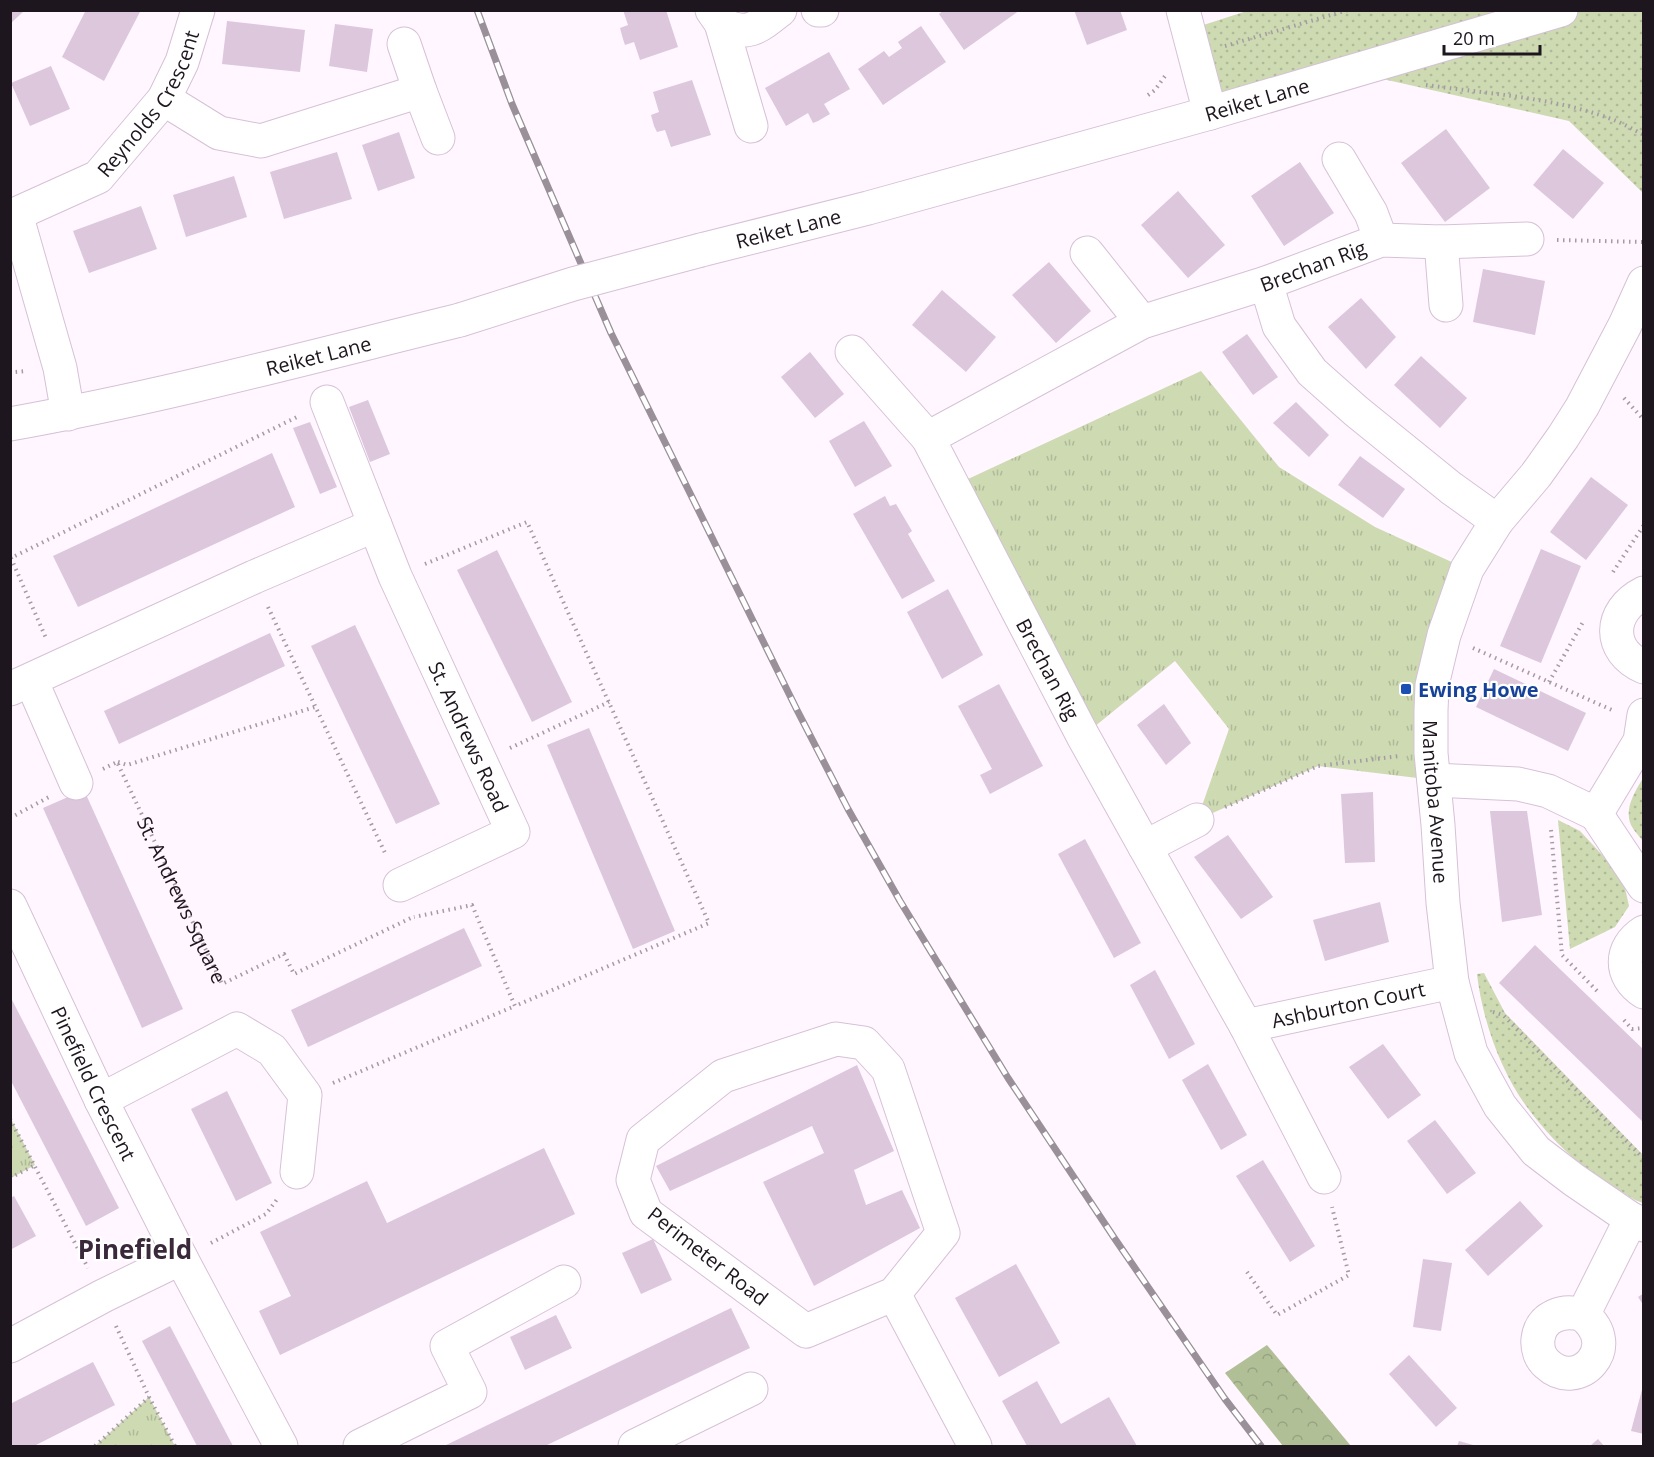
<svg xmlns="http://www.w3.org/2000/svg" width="1654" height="1457" viewBox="0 0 1654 1457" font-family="'Open Sans',sans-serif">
  <defs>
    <pattern id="grass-dots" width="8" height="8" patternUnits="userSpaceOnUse" patternTransform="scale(1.5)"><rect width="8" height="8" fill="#cddab2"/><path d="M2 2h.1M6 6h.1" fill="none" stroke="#b0ba99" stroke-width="1.8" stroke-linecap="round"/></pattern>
    <pattern id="forest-crowns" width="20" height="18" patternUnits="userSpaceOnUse" patternTransform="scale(1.5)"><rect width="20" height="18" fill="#b1bf96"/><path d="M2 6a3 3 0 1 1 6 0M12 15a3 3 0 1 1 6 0" fill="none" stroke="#98a381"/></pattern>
    <pattern id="park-tufts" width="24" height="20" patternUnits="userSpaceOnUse" patternTransform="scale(1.5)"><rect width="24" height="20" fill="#cddab2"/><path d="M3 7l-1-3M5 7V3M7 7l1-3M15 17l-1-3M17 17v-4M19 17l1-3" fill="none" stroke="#b0ba99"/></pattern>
  </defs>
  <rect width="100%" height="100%" fill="#fff6ff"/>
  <g fill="url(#grass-dots)">
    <polygon points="1250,10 1643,11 1643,193 1569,121 1365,75 1210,113 1188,30"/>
    <path d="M1643,778V841C1640,837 1634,831 1631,825C1624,808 1635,792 1643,778Z"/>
    <polygon points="1558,820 1580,831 1606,859 1625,888 1629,906 1615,927 1570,949"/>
    <path d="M1484,973L1505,1013L1643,1155V1203L1635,1200C1618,1189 1598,1180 1584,1167C1563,1150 1543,1129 1527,1107C1500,1071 1482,1018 1477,974Z"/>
  </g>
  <polygon fill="url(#forest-crowns)" points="1267,1345 1351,1446 1283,1446 1225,1373"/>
  <g fill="url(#park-tufts)">
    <polygon points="1201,371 1279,467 1375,527 1467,569 1444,635 1434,780 1318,766 1197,820 1229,729 1175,661 1083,736 953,486"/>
    <polygon points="11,1119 35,1165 11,1178 10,1178"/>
    <polygon points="149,1397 175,1446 95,1446"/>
  </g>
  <g fill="#dcc7dd">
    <polygon points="10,10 25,10 10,24"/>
    <polygon points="86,10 141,10 104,81 62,57"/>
    <polygon points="623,10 666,10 678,47 640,60 634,42 625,45 623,39 620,28 628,25"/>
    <polygon points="944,10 1020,10 964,50 939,14"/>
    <polygon points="1074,10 1120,10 1127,30 1087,45"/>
    <polygon points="227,21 305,30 300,72 222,64"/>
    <polygon points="335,24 373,29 367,72 329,66"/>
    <polygon points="921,26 946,62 883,105 858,69 884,51 889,57 902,48 898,42"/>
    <polygon points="829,52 850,89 824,104 830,114 818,121 813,123 808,113 786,126 765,88"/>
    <polygon points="51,66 70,109 30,126 11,83"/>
    <polygon points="692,80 711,135 671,147 665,130 657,132 654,126 651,115 659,112 653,92"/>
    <polygon points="1446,129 1490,188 1445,222 1401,163"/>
    <polygon points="399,132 415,178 378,191 362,145"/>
    <polygon points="1563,149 1604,183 1573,219 1533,185"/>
    <polygon points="337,152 352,199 284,219 270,172"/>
    <polygon points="1300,162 1334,213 1284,246 1251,196"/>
    <polygon points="234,176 247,217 186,237 173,195"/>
    <polygon points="1178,191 1225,245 1188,278 1141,225"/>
    <polygon points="141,206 157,249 89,273 73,231"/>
    <polygon points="1049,262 1091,311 1056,343 1012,295"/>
    <polygon points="1483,269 1545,281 1535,335 1473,322"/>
    <polygon points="942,290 996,337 966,372 912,325"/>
    <polygon points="1361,298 1396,337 1366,369 1328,327"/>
    <polygon points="1247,334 1278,377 1253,395 1222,352"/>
    <polygon points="810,352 844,394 815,418 781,377"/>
    <polygon points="1421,356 1467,398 1440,428 1394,385"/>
    <polygon points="368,400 390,454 370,462 349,407"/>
    <polygon points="1296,402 1329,435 1309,457 1273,423"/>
    <polygon points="864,421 892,466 855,487 829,441"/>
    <polygon points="310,422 337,487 320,494 293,428"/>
    <polygon points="272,453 295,507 78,607 53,556"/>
    <polygon points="1360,456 1405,489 1383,518 1338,485"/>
    <polygon points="1591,477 1628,505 1586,560 1550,532"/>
    <polygon points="885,496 890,506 896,504 912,531 908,534 935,581 902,599 853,514"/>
    <polygon points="1541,549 1581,566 1541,663 1500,646"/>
    <polygon points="497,550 572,702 532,722 457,570"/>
    <polygon points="948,589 983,655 942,679 907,612"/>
    <polygon points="355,625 440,804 396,824 311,646"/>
    <polygon points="270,633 285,666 119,744 104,711"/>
    <polygon points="1494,669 1586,713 1568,751 1476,707"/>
    <polygon points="999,684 1043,766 990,794 980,775 992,769 958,706"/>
    <polygon points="1164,704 1191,743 1166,765 1137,725"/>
    <polygon points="589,728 675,931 633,949 547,745"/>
    <polygon points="84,790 183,1009 142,1028 43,808"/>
    <polygon points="1373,792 1375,862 1345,863 1341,794"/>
    <polygon points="1490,811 1527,811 1542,915 1502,922"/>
    <polygon points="1228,835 1273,897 1241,919 1194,857"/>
    <polygon points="1085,839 1141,943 1114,958 1058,854"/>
    <polygon points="1380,902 1389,942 1325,961 1313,920"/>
    <polygon points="464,928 482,966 308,1047 291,1010"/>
    <polygon points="1535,945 1644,1050 1644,1123 1499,983"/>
    <polygon points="1155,970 1195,1044 1169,1059 1130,985"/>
    <polygon points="10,996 119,1208 86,1226 10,1079"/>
    <polygon points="1383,1044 1421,1095 1388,1119 1349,1067"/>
    <polygon points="1208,1064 1247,1135 1221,1150 1182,1080"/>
    <polygon points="857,1065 894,1151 854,1170 866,1205 902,1190 920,1228 814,1286 763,1182 824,1153 812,1126 670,1191 656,1166"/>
    <polygon points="227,1091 272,1183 236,1201 191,1109"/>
    <polygon points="1435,1120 1476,1173 1447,1194 1407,1141"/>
    <polygon points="544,1148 575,1214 280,1355 259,1311 291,1296 260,1232 367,1181 387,1223"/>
    <polygon points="1263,1160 1315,1246 1290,1262 1236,1176"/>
    <polygon points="14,1196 36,1236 10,1250 10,1198"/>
    <polygon points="1520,1201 1543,1226 1488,1276 1465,1250"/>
    <polygon points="653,1239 672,1280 641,1294 622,1253"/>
    <polygon points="1423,1259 1452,1263 1441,1331 1413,1327"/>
    <polygon points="1016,1264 1060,1343 999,1377 955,1298"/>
    <polygon points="1644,1293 1644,1306 1638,1297"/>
    <polygon points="731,1308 750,1348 545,1446 444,1446"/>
    <polygon points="556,1315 572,1348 525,1370 510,1337"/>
    <polygon points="170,1326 233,1446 197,1446 142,1341"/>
    <polygon points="1409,1355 1457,1408 1436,1427 1389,1374"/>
    <polygon points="93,1362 115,1405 34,1446 10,1446 10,1404"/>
    <polygon points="1037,1381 1061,1424 1109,1397 1137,1446 1027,1446 1002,1401"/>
    <polygon points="1643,1386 1644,1386 1644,1434 1631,1431"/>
    <polygon points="1598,1439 1604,1446 1590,1446"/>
    <polygon points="1459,1441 1477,1446 1457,1446"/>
  </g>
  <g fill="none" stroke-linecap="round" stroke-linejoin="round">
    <g stroke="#d6c1d7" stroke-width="35">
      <g id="minor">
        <polyline points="712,10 721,23 751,126"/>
        <polyline points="818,10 822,10"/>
        <polyline points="1183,10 1210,113"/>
        <path d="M721,23C746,39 760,26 780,10"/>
        <polyline points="404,44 420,91"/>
        <polyline points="164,99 219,133 261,141 420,91 438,138"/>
        <polyline points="1339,159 1371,213 1381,240"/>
        <polyline points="1441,242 1446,305"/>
        <path id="s2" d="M701,250L868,208L1210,113L1561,10"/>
        <polyline points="1087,253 1142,322"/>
        <polyline points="1266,283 1279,326 1312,372 1356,411 1451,488 1497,521"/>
        <path id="s3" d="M1644,283L1625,325L1582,407L1563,437L1536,475L1497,521L1467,569L1444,635L1432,685L1431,711V753L1438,825L1443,903L1452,982L1471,1053L1500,1106L1536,1151L1574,1180L1631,1219L1644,1225"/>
        <polyline points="852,352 928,438"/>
        <polyline points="327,402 375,525"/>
        <path id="s4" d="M68,414L60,368L16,214L98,177L164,99L182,62L198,10"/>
        <path id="s5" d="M10,424C162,397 310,357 460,320"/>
        <path d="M1644,593C1608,611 1607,651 1644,667"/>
        <polyline points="31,680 76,783"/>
        <path id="s6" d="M10,689L254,577L375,525L395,576L513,832L400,885"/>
        <polyline points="1434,780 1518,784 1548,791 1596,814 1640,741 1644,715"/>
        <polyline points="1596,814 1644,886"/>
        <path id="s7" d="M1197,820L1145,847L1083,736L928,438L1142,322L1266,283L1381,240L1441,242L1527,239"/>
        <path id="s8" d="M1145,847L1246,1026L1452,982"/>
        <path id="s9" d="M10,906L101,1100L181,1258L281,1446"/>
        <path d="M1644,932C1619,948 1619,976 1644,992"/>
        <polyline points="1246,1026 1324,1177"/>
        <polygon points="836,1039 864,1043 888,1069 943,1233 894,1294 806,1331 646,1213 633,1180 643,1140 723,1076"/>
        <polyline points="101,1100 237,1029 272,1050 305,1095 297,1172"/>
        <polyline points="894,1294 975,1446"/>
        <path d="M1583,1315C1623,1347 1578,1393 1547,1364C1540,1358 1537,1348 1538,1339C1541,1316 1563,1309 1583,1315L1631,1219"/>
        <polyline points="10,1346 103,1296 181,1258"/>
        <polyline points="360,1446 470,1392 447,1346 564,1282"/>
        <polyline points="635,1446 751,1389"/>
      </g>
    </g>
    <g stroke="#a49ba4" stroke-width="4" stroke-dasharray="1.5 4.5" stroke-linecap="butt">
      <polyline points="1225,46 1348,10"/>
      <path d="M1426,85C1489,94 1554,97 1614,120C1624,124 1634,130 1644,135"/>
      <polyline points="1148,95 1155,90 1165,76"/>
      <polyline points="1557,240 1644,242"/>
      <polyline points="10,370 15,372 27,371"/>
      <polyline points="1624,398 1644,420"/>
      <polyline points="10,557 11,558 297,417"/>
      <polyline points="11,558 46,638"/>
      <polyline points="425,564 527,522 709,923 515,1006"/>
      <polyline points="1613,572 1644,525"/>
      <polyline points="268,607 386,855"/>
      <polyline points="1473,648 1612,710"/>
      <polyline points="1549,682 1583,622"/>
      <polyline points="510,748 609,702"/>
      <polyline points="118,762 127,765 315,707"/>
      <path id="s1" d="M103,769L117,762L222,984L284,954L294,974L413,917"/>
      <polyline points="1225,807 1318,766 1400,756"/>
      <polyline points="10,818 49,797"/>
      <polyline points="1551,830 1562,955 1599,993"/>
      <polyline points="1493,1012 1503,1015 1644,1159"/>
      <polyline points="1624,1020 1632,1029 1644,1028"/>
      <polyline points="333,1083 515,1006 472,905 414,917"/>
      <polyline points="10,1119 88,1268"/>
      <polyline points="10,1178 35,1165"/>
      <polyline points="211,1243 266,1214 278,1198"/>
      <polyline points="1247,1272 1277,1315 1349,1275 1332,1207"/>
      <polyline points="116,1326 149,1397 175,1446"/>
      <polyline points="95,1446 149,1397"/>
    </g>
    <use href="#minor" stroke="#fff" stroke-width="33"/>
    <g stroke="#999099" stroke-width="7">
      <polyline id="rail" points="477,10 512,104 611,333 797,710 848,809 900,901 1008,1078 1115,1239 1225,1399 1261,1446"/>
    </g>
    <use href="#rail" stroke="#fff" stroke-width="4.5" stroke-dasharray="14" stroke-linecap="butt"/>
    <g stroke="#d6c1d7" stroke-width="35" stroke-linecap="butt">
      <polyline id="minor-bridge" points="460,320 573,284 701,250"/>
    </g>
    <use href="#minor-bridge" stroke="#fff" stroke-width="33"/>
  </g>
  <rect fill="#1a4fb4" stroke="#fff" stroke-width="2" x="1400" y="683" width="12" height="12" rx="3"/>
  <g text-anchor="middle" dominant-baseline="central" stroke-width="4.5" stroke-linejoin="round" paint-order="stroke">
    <g font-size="20" fill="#1e161e" stroke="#fff">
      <text stroke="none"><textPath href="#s2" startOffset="576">Reiket Lane</textPath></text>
      <text stroke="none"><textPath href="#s4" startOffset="387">Reynolds Crescent</textPath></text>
      <text stroke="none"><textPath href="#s2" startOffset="90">Reiket Lane</textPath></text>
      <text stroke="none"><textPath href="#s7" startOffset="945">Brechan Rig</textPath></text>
      <text stroke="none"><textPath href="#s5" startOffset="316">Reiket Lane</textPath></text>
      <text transform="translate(1048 669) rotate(62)">Brechan Rig</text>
      <text stroke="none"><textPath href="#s6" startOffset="632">St. Andrews Road</textPath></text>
      <text stroke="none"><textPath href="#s3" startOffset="576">Manitoba Avenue</textPath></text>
      <text stroke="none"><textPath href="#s1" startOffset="168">St. Andrews Square</textPath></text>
      <text stroke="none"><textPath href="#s8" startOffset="310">Ashburton Court</textPath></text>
      <text stroke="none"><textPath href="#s9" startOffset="196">Pinefield Crescent</textPath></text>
      <text transform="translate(708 1256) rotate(38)">Perimeter Road</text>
    </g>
    <g font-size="20" font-weight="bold" fill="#164399" stroke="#fff" text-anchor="start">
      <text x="1418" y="689">Ewing Howe</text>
    </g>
    <g font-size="26" font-weight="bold" fill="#39293a" stroke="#fff">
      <text x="135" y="1249">Pinefield</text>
    </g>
  </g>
  <rect width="1654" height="1457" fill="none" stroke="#1e161e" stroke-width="24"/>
  <path d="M1444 45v9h96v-9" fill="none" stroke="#1e161e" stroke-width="3"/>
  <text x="1453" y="45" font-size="18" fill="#1e161e" stroke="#ffffff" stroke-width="4.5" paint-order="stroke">20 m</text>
</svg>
